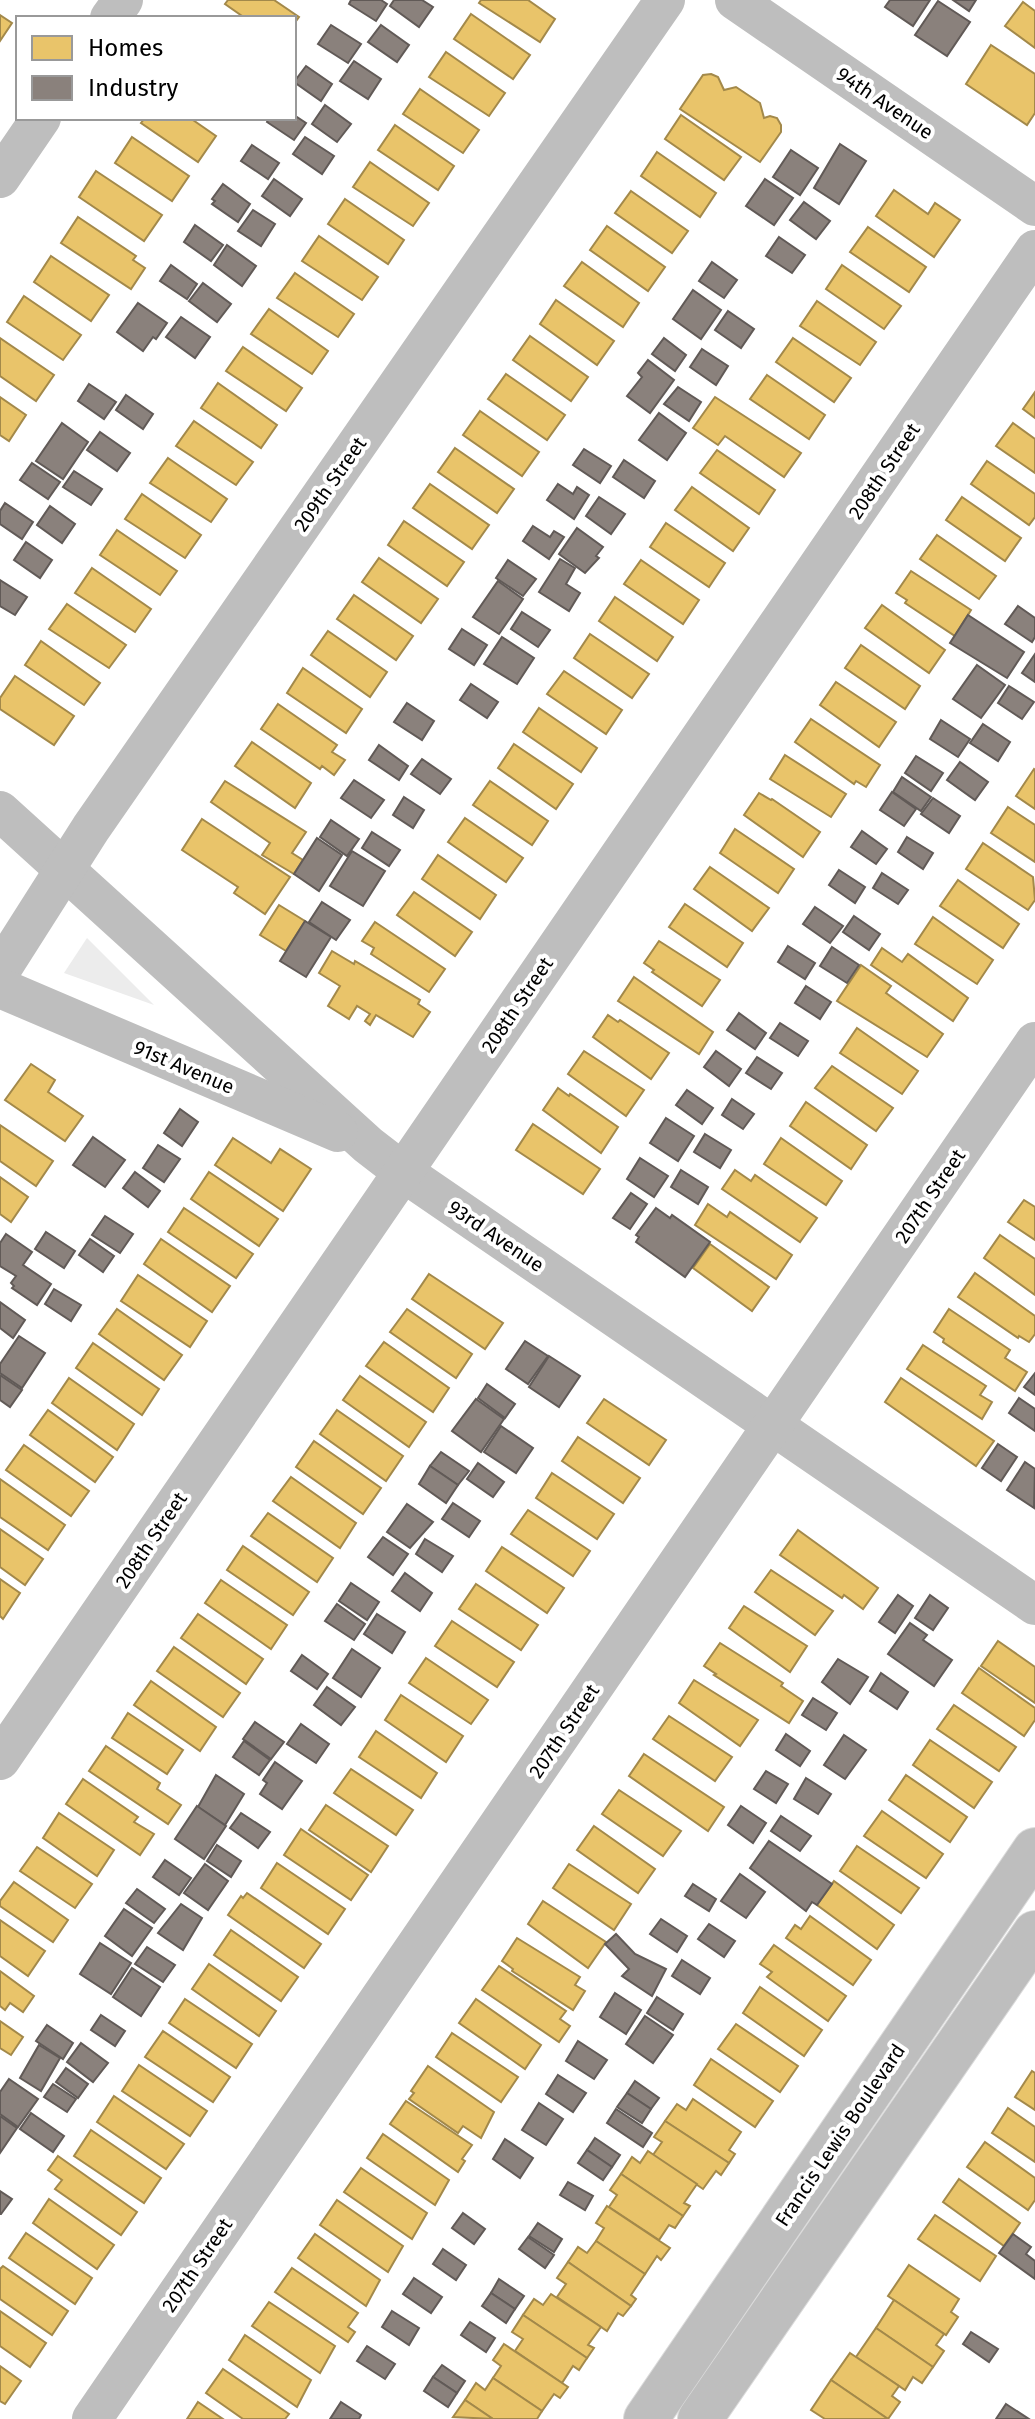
<svg xmlns="http://www.w3.org/2000/svg" width="1035" height="2419" viewBox="0 0 1035 2419" font-family="'Fira Sans',sans-serif">
  <rect width="100%" height="100%" fill="#fff"/>
  <polygon fill="#ececec" points="87,938 154,1005 64,973"/>
  <g fill="#e9c46a" stroke="#a3894a" stroke-width="2">
    <polygon points="228,0 274,0 299,17 294,24 294,18 245,18 225,4"/>
    <polygon points="481,0 528,0 555,19 540,42 479,3"/>
    <polygon points="1023,2 1035,11 1035,48 1005,26"/>
    <polygon points="471,14 530,55 513,79 454,39"/>
    <polygon points="0,15 12,23 0,41"/>
    <polygon points="991,45 1035,74 1035,113 1027,125 966,84"/>
    <polygon points="446,52 505,93 489,116 429,77"/>
    <polygon points="711,74 718,77 724,90 736,87 760,103 764,118 770,116 777,118 781,125 781,132 760,162 680,109 703,75"/>
    <polygon points="420,89 479,130 463,153 403,114"/>
    <polygon points="681,115 741,157 724,180 665,139"/>
    <polygon points="145,118 190,118 216,136 198,162 141,123"/>
    <polygon points="395,125 454,166 438,190 378,150"/>
    <polygon points="132,137 189,176 172,201 115,163"/>
    <polygon points="657,152 716,193 700,217 641,176"/>
    <polygon points="370,162 429,203 413,226 353,187"/>
    <polygon points="96,171 162,215 144,241 79,197"/>
    <polygon points="894,190 928,214 935,203 960,220 934,257 876,216"/>
    <polygon points="631,191 688,231 672,253 615,213"/>
    <polygon points="345,199 404,240 388,264 328,224"/>
    <polygon points="78,217 136,256 133,260 145,268 131,289 61,243"/>
    <polygon points="607,226 665,267 648,291 590,250"/>
    <polygon points="868,227 926,267 909,292 850,252"/>
    <polygon points="319,236 378,277 362,300 302,261"/>
    <polygon points="51,256 109,295 91,321 34,282"/>
    <polygon points="582,262 639,303 623,327 564,286"/>
    <polygon points="842,265 901,306 884,329 826,289"/>
    <polygon points="295,273 354,314 338,337 277,298"/>
    <polygon points="24,296 81,335 63,360 7,322"/>
    <polygon points="556,300 614,341 597,365 540,324"/>
    <polygon points="817,301 876,342 860,365 800,326"/>
    <polygon points="269,309 328,351 312,374 251,334"/>
    <polygon points="530,336 588,377 571,401 513,360"/>
    <polygon points="0,338 54,375 36,401 0,376"/>
    <polygon points="793,338 851,378 834,402 776,362"/>
    <polygon points="243,347 302,388 286,411 226,371"/>
    <polygon points="506,374 565,415 547,440 488,399"/>
    <polygon points="767,375 825,415 809,439 750,399"/>
    <polygon points="218,383 277,425 261,448 201,408"/>
    <polygon points="1035,392 1035,418 1023,409"/>
    <polygon points="0,397 26,415 9,441 0,435"/>
    <polygon points="715,397 801,453 784,477 725,436 718,445 693,428"/>
    <polygon points="480,411 539,452 522,476 463,435"/>
    <polygon points="194,421 253,462 236,485 176,446"/>
    <polygon points="1013,423 1035,439 1035,473 996,446"/>
    <polygon points="455,448 514,489 497,513 438,472"/>
    <polygon points="717,450 775,490 759,514 700,473"/>
    <polygon points="168,458 227,499 211,522 150,483"/>
    <polygon points="987,461 1035,494 1035,517 1029,525 971,484"/>
    <polygon points="430,484 489,525 472,549 413,508"/>
    <polygon points="692,487 749,528 733,551 675,510"/>
    <polygon points="142,494 201,535 185,558 125,519"/>
    <polygon points="962,497 1021,538 1005,561 946,520"/>
    <polygon points="404,521 464,562 447,586 388,545"/>
    <polygon points="666,523 725,563 709,587 650,547"/>
    <polygon points="117,530 177,571 160,595 100,555"/>
    <polygon points="937,535 996,576 979,599 920,559"/>
    <polygon points="379,558 438,599 421,623 362,582"/>
    <polygon points="641,560 699,600 683,624 624,584"/>
    <polygon points="92,568 151,609 135,632 75,593"/>
    <polygon points="911,571 971,610 955,636 905,603 907,600 896,593"/>
    <polygon points="354,595 413,636 396,660 337,619"/>
    <polygon points="615,597 673,637 657,661 599,621"/>
    <polygon points="67,604 126,645 109,668 49,629"/>
    <polygon points="882,605 945,650 929,673 865,628"/>
    <polygon points="328,631 387,672 370,697 311,655"/>
    <polygon points="590,634 649,674 632,698 574,658"/>
    <polygon points="41,641 100,683 84,705 25,665"/>
    <polygon points="861,645 920,686 905,709 845,668"/>
    <polygon points="303,668 362,709 346,733 287,693"/>
    <polygon points="564,671 622,710 606,734 547,694"/>
    <polygon points="15,676 74,716 54,745 0,709 0,698"/>
    <polygon points="836,682 896,722 879,747 820,705"/>
    <polygon points="278,704 337,745 332,752 345,760 334,775 322,766 320,769 261,729"/>
    <polygon points="539,708 597,748 581,772 523,732"/>
    <polygon points="811,719 880,765 866,787 856,781 854,784 795,742"/>
    <polygon points="252,742 311,783 295,808 235,766"/>
    <polygon points="514,744 573,784 556,809 498,768"/>
    <polygon points="785,755 846,794 831,817 770,779"/>
    <polygon points="1034,769 1035,770 1035,809 1016,796"/>
    <polygon points="225,781 306,832 292,853 303,860 294,874 262,855 270,843 211,802"/>
    <polygon points="490,781 548,821 532,845 473,805"/>
    <polygon points="759,793 771,800 772,799 820,832 803,857 744,815"/>
    <polygon points="1008,807 1035,825 1035,862 991,833"/>
    <polygon points="465,818 523,858 506,882 448,842"/>
    <polygon points="202,819 290,877 265,914 234,893 238,887 182,850"/>
    <polygon points="735,829 794,869 778,893 720,853"/>
    <polygon points="983,843 1033,877 1035,900 1028,910 966,869"/>
    <polygon points="438,855 496,895 480,919 422,879"/>
    <polygon points="710,867 769,908 752,931 694,889"/>
    <polygon points="958,880 1019,924 1003,948 940,906"/>
    <polygon points="414,892 472,932 455,956 397,915"/>
    <polygon points="685,904 743,943 727,967 669,927"/>
    <polygon points="279,905 305,921 286,951 260,935"/>
    <polygon points="933,917 993,960 977,984 915,944"/>
    <polygon points="375,922 445,969 429,992 371,954 374,948 362,941"/>
    <polygon points="659,941 720,980 702,1006 652,972 654,970 644,963"/>
    <polygon points="882,948 902,962 908,954 968,998 953,1021 871,965"/>
    <polygon points="332,951 354,964 355,961 420,1000 418,1004 430,1012 413,1037 376,1015 370,1025 365,1021 370,1014 357,1006 349,1019 328,1006 340,986 319,973"/>
    <polygon points="861,965 891,986 886,993 943,1034 927,1057 837,1001"/>
    <polygon points="634,977 713,1032 699,1054 618,1001"/>
    <polygon points="608,1015 618,1022 620,1020 669,1053 651,1079 593,1037"/>
    <polygon points="857,1028 918,1071 902,1094 840,1053"/>
    <polygon points="584,1051 644,1090 626,1116 568,1074"/>
    <polygon points="31,1064 55,1080 48,1092 83,1116 65,1141 5,1100"/>
    <polygon points="832,1066 893,1108 876,1131 815,1088"/>
    <polygon points="558,1088 569,1096 570,1094 618,1127 601,1153 543,1110"/>
    <polygon points="806,1102 867,1145 851,1169 790,1126"/>
    <polygon points="533,1124 600,1169 583,1194 516,1150"/>
    <polygon points="0,1125 53,1161 36,1186 0,1161"/>
    <polygon points="233,1138 271,1163 280,1149 311,1169 283,1211 215,1165"/>
    <polygon points="781,1138 842,1181 826,1205 764,1164"/>
    <polygon points="735,1170 751,1181 755,1175 817,1218 800,1242 722,1189"/>
    <polygon points="209,1172 278,1219 259,1246 191,1199"/>
    <polygon points="0,1177 28,1197 11,1222 0,1214"/>
    <polygon points="1024,1200 1035,1207 1035,1240 1008,1222"/>
    <polygon points="708,1204 727,1217 730,1212 792,1255 776,1279 695,1225"/>
    <polygon points="184,1208 253,1254 236,1278 168,1232"/>
    <polygon points="1000,1235 1035,1259 1035,1295 984,1258"/>
    <polygon points="161,1239 230,1286 212,1312 144,1264"/>
    <polygon points="710,1244 769,1287 752,1311 693,1268"/>
    <polygon points="975,1273 1035,1316 1035,1334 1029,1342 1019,1336 1018,1338 958,1297"/>
    <polygon points="429,1274 503,1323 485,1349 412,1299"/>
    <polygon points="138,1275 207,1321 190,1347 121,1301"/>
    <polygon points="117,1309 182,1355 164,1380 99,1334"/>
    <polygon points="407,1309 472,1354 456,1378 390,1332"/>
    <polygon points="949,1309 1010,1350 1005,1358 1027,1372 1015,1391 943,1342 944,1339 934,1332"/>
    <polygon points="384,1342 449,1388 433,1412 366,1366"/>
    <polygon points="93,1343 159,1389 142,1415 76,1368"/>
    <polygon points="923,1345 986,1386 980,1395 992,1402 982,1419 907,1369"/>
    <polygon points="360,1376 426,1422 409,1447 343,1400"/>
    <polygon points="69,1378 134,1424 117,1450 52,1403"/>
    <polygon points="901,1378 994,1441 976,1466 885,1402"/>
    <polygon points="604,1399 666,1440 649,1465 587,1423"/>
    <polygon points="48,1410 113,1457 95,1482 30,1435"/>
    <polygon points="337,1410 403,1456 386,1481 320,1434"/>
    <polygon points="578,1437 640,1478 623,1503 562,1461"/>
    <polygon points="314,1441 381,1488 363,1514 296,1467"/>
    <polygon points="24,1445 89,1491 71,1516 6,1470"/>
    <polygon points="552,1473 614,1514 597,1539 536,1498"/>
    <polygon points="291,1477 356,1523 340,1548 273,1501"/>
    <polygon points="0,1479 65,1525 48,1550 0,1517"/>
    <polygon points="528,1510 590,1551 573,1576 511,1534"/>
    <polygon points="268,1513 333,1558 317,1582 251,1536"/>
    <polygon points="0,1529 43,1559 25,1585 0,1567"/>
    <polygon points="798,1530 878,1588 863,1609 844,1595 842,1598 780,1555"/>
    <polygon points="243,1546 309,1592 293,1615 227,1570"/>
    <polygon points="502,1547 564,1588 547,1613 486,1571"/>
    <polygon points="771,1570 833,1611 815,1635 755,1592"/>
    <polygon points="0,1579 20,1593 3,1619 0,1616"/>
    <polygon points="221,1580 287,1625 271,1649 205,1603"/>
    <polygon points="476,1584 538,1625 521,1650 459,1609"/>
    <polygon points="744,1606 807,1646 790,1672 729,1628"/>
    <polygon points="198,1614 263,1659 246,1684 181,1638"/>
    <polygon points="452,1621 514,1662 497,1687 435,1646"/>
    <polygon points="998,1641 1035,1667 1035,1703 981,1666"/>
    <polygon points="720,1643 783,1683 781,1686 803,1701 789,1723 714,1675 716,1674 704,1666"/>
    <polygon points="174,1647 240,1693 223,1717 157,1671"/>
    <polygon points="426,1658 488,1700 471,1724 409,1683"/>
    <polygon points="979,1668 1035,1708 1035,1720 1024,1736 962,1693"/>
    <polygon points="694,1680 758,1720 740,1746 679,1703"/>
    <polygon points="151,1681 216,1727 200,1751 134,1705"/>
    <polygon points="401,1695 463,1736 446,1762 385,1720"/>
    <polygon points="954,1705 1016,1747 999,1771 937,1729"/>
    <polygon points="128,1713 183,1750 167,1774 112,1738"/>
    <polygon points="669,1716 732,1757 715,1781 653,1739"/>
    <polygon points="376,1731 437,1773 421,1798 359,1757"/>
    <polygon points="930,1740 992,1782 974,1808 913,1765"/>
    <polygon points="106,1746 160,1783 157,1789 181,1805 168,1824 89,1771"/>
    <polygon points="644,1754 724,1807 708,1831 629,1776"/>
    <polygon points="351,1769 413,1810 396,1835 334,1793"/>
    <polygon points="906,1775 967,1817 950,1842 889,1800"/>
    <polygon points="83,1779 138,1817 134,1822 154,1834 140,1855 66,1804"/>
    <polygon points="619,1790 681,1831 663,1856 602,1814"/>
    <polygon points="326,1805 388,1846 371,1872 309,1830"/>
    <polygon points="882,1811 943,1854 926,1878 864,1836"/>
    <polygon points="59,1813 114,1850 97,1876 43,1838"/>
    <polygon points="594,1826 655,1869 638,1893 577,1850"/>
    <polygon points="301,1829 368,1875 351,1900 284,1855"/>
    <polygon points="857,1846 919,1888 901,1913 840,1871"/>
    <polygon points="37,1847 92,1884 75,1908 20,1871"/>
    <polygon points="277,1863 345,1909 328,1934 261,1888"/>
    <polygon points="569,1864 631,1904 614,1930 553,1888"/>
    <polygon points="834,1881 894,1925 877,1949 817,1905"/>
    <polygon points="14,1882 68,1920 53,1942 0,1906 0,1901"/>
    <polygon points="247,1893 321,1944 304,1968 228,1915 241,1896 243,1898"/>
    <polygon points="543,1901 606,1942 588,1968 528,1924"/>
    <polygon points="810,1916 871,1960 853,1985 786,1938 795,1925 801,1929"/>
    <polygon points="0,1920 45,1951 28,1976 0,1956"/>
    <polygon points="231,1930 298,1977 281,2001 214,1955"/>
    <polygon points="517,1938 580,1977 575,1985 585,1991 573,2010 512,1971 513,1969 502,1961"/>
    <polygon points="774,1945 846,1996 828,2021 767,1977 772,1972 760,1964"/>
    <polygon points="209,1964 276,2011 259,2036 192,1989"/>
    <polygon points="499,1966 566,2011 560,2019 570,2026 559,2042 482,1990"/>
    <polygon points="0,1971 34,1996 23,2012 10,2003 5,2010 0,2006"/>
    <polygon points="760,1987 822,2030 804,2056 743,2013"/>
    <polygon points="185,1999 252,2044 236,2068 169,2023"/>
    <polygon points="476,1999 541,2045 525,2069 459,2023"/>
    <polygon points="0,2021 23,2037 11,2055 0,2048"/>
    <polygon points="736,2024 798,2066 780,2092 718,2049"/>
    <polygon points="163,2031 230,2077 213,2102 145,2057"/>
    <polygon points="452,2033 518,2077 501,2102 436,2057"/>
    <polygon points="711,2059 773,2101 755,2127 694,2085"/>
    <polygon points="139,2065 207,2111 190,2136 122,2091"/>
    <polygon points="428,2066 494,2112 481,2138 463,2126 458,2133 409,2099 414,2093 411,2091"/>
    <polygon points="1032,2071 1035,2073 1035,2110 1015,2097"/>
    <polygon points="114,2096 184,2144 166,2169 97,2122"/>
    <polygon points="693,2099 741,2132 729,2150 735,2154 729,2163 665,2121 677,2104 686,2110"/>
    <polygon points="406,2101 472,2145 462,2159 465,2161 458,2172 390,2124"/>
    <polygon points="1008,2108 1035,2127 1035,2162 992,2133"/>
    <polygon points="665,2121 729,2163 721,2175 716,2171 703,2189 653,2155 662,2142 654,2137"/>
    <polygon points="91,2130 161,2178 144,2203 74,2156"/>
    <polygon points="383,2134 449,2180 435,2205 367,2158"/>
    <polygon points="985,2142 1035,2178 1035,2200 1028,2210 967,2167"/>
    <polygon points="648,2151 697,2184 684,2203 690,2206 683,2216 621,2174 632,2157 640,2163"/>
    <polygon points="58,2156 137,2212 121,2235 55,2189 62,2180 48,2170"/>
    <polygon points="361,2168 427,2213 412,2239 344,2192"/>
    <polygon points="621,2174 683,2216 675,2228 669,2225 659,2240 609,2207 617,2195 610,2190"/>
    <polygon points="959,2179 1020,2223 1004,2246 943,2202"/>
    <polygon points="49,2199 114,2245 97,2269 33,2223"/>
    <polygon points="337,2200 403,2246 388,2272 320,2225"/>
    <polygon points="607,2206 670,2248 661,2260 657,2256 645,2274 596,2241 604,2228 596,2223"/>
    <polygon points="935,2215 996,2256 980,2281 918,2239"/>
    <polygon points="26,2233 92,2278 75,2304 9,2258"/>
    <polygon points="315,2234 380,2280 366,2306 298,2258"/>
    <polygon points="596,2241 645,2274 631,2295 636,2299 631,2306 568,2262 578,2247 587,2253"/>
    <polygon points="568,2262 631,2306 623,2316 618,2313 607,2331 557,2297 566,2284 557,2278"/>
    <polygon points="909,2265 959,2299 951,2312 958,2317 946,2335 888,2296"/>
    <polygon points="3,2266 68,2311 52,2335 0,2299 0,2269"/>
    <polygon points="292,2268 358,2313 348,2327 355,2332 348,2342 275,2292"/>
    <polygon points="551,2294 601,2327 588,2345 594,2348 587,2358 523,2315 534,2299 543,2305"/>
    <polygon points="894,2300 944,2334 936,2345 944,2351 933,2367 876,2328"/>
    <polygon points="269,2302 335,2346 320,2373 252,2326"/>
    <polygon points="0,2311 46,2343 30,2367 0,2346"/>
    <polygon points="523,2315 587,2358 579,2370 573,2366 562,2383 515,2351 523,2339 512,2332"/>
    <polygon points="876,2328 933,2367 922,2383 913,2377 905,2390 856,2357"/>
    <polygon points="245,2335 311,2380 297,2407 229,2360"/>
    <polygon points="504,2344 568,2387 560,2398 554,2394 542,2411 493,2378 501,2366 493,2360"/>
    <polygon points="850,2353 899,2386 892,2396 900,2402 888,2419 831,2380"/>
    <polygon points="0,2366 21,2381 5,2404 0,2401"/>
    <polygon points="223,2369 289,2414 285,2419 243,2419 206,2393"/>
    <polygon points="493,2378 542,2411 537,2419 493,2419 465,2400 476,2383 485,2390"/>
    <polygon points="831,2380 888,2419 825,2419 811,2410"/>
    <polygon points="465,2400 493,2419 453,2417"/>
    <polygon points="198,2402 223,2419 187,2419"/>
  </g>
  <g fill="#8a817c" stroke="#615a57" stroke-width="2">
    <polygon points="351,0 381,0 387,4 376,21 349,4"/>
    <polygon points="394,0 422,0 433,7 419,27 390,6"/>
    <polygon points="890,0 930,0 913,26 885,7"/>
    <polygon points="953,0 976,0 969,11"/>
    <polygon points="938,1 970,22 947,56 915,35"/>
    <polygon points="331,25 361,44 348,63 318,44"/>
    <polygon points="381,25 409,45 397,62 368,42"/>
    <polygon points="354,61 381,79 368,99 340,81"/>
    <polygon points="306,66 332,84 321,101 294,82"/>
    <polygon points="325,105 351,124 337,142 312,124"/>
    <polygon points="294,115 306,123 294,140 267,122 269,118 294,118"/>
    <polygon points="305,137 334,156 322,174 293,154"/>
    <polygon points="840,144 866,161 839,204 814,188"/>
    <polygon points="252,145 279,163 268,179 241,161"/>
    <polygon points="791,150 818,168 800,195 773,177"/>
    <polygon points="274,179 302,199 290,216 262,196"/>
    <polygon points="765,179 793,198 774,225 746,206"/>
    <polygon points="223,184 250,204 238,222 212,204 215,201 212,199"/>
    <polygon points="804,202 830,221 816,239 790,220"/>
    <polygon points="253,210 275,224 261,246 238,231"/>
    <polygon points="195,225 223,245 211,261 184,242"/>
    <polygon points="779,237 805,255 792,273 766,256"/>
    <polygon points="227,245 256,266 242,286 214,265"/>
    <polygon points="712,262 737,280 724,298 699,281"/>
    <polygon points="171,265 197,284 187,299 160,281"/>
    <polygon points="203,283 231,304 217,322 189,301"/>
    <polygon points="693,290 721,310 701,339 673,319"/>
    <polygon points="138,303 167,323 156,339 153,337 143,351 117,332"/>
    <polygon points="728,311 754,329 741,348 715,330"/>
    <polygon points="181,317 210,337 195,358 166,337"/>
    <polygon points="664,338 686,355 675,371 652,354"/>
    <polygon points="702,349 728,366 716,385 690,367"/>
    <polygon points="648,360 674,380 650,413 627,396 642,377 638,373"/>
    <polygon points="89,384 116,402 104,419 78,401"/>
    <polygon points="678,387 701,402 689,421 664,404"/>
    <polygon points="126,395 153,414 143,429 116,410"/>
    <polygon points="659,413 686,433 667,460 639,440"/>
    <polygon points="62,423 88,442 63,479 36,461"/>
    <polygon points="100,432 130,453 117,471 87,450"/>
    <polygon points="584,449 611,466 600,483 573,465"/>
    <polygon points="624,460 655,481 644,498 613,477"/>
    <polygon points="32,463 60,482 48,499 20,480"/>
    <polygon points="74,471 102,489 91,505 63,487"/>
    <polygon points="558,484 573,494 577,487 589,495 574,519 547,500"/>
    <polygon points="599,497 625,514 611,534 586,516"/>
    <polygon points="5,503 33,522 22,539 0,524 0,511"/>
    <polygon points="50,506 75,524 62,543 37,525"/>
    <polygon points="533,526 550,537 554,531 564,537 549,559 523,541"/>
    <polygon points="577,528 603,547 596,556 599,558 585,573 559,554"/>
    <polygon points="26,542 52,560 40,578 14,560"/>
    <polygon points="560,559 575,568 566,584 580,593 569,611 539,592"/>
    <polygon points="508,560 536,579 523,596 496,578"/>
    <polygon points="0,580 27,597 15,615 0,606"/>
    <polygon points="498,581 523,599 499,634 473,617"/>
    <polygon points="1018,606 1035,618 1035,637 1032,642 1005,624"/>
    <polygon points="522,612 550,630 538,647 511,629"/>
    <polygon points="968,615 1024,652 1007,678 950,643"/>
    <polygon points="462,629 487,645 474,665 449,649"/>
    <polygon points="502,637 534,658 517,684 484,664"/>
    <polygon points="1035,654 1035,682 1022,673"/>
    <polygon points="977,665 1005,685 981,718 953,699"/>
    <polygon points="471,684 498,702 487,718 460,700"/>
    <polygon points="1009,686 1034,702 1022,719 998,703"/>
    <polygon points="407,703 434,721 422,740 394,722"/>
    <polygon points="941,720 970,739 958,757 930,739"/>
    <polygon points="983,724 1010,742 998,761 970,743"/>
    <polygon points="379,745 408,766 399,780 369,760"/>
    <polygon points="916,756 943,773 931,791 905,773"/>
    <polygon points="422,759 451,779 440,794 411,774"/>
    <polygon points="960,762 988,782 975,800 947,780"/>
    <polygon points="902,777 931,797 921,811 893,792"/>
    <polygon points="354,780 384,800 371,818 341,798"/>
    <polygon points="892,792 916,809 904,826 880,810"/>
    <polygon points="404,797 424,810 413,828 393,815"/>
    <polygon points="933,798 960,816 949,833 921,814"/>
    <polygon points="331,820 359,839 347,856 320,837"/>
    <polygon points="862,831 887,849 876,864 851,847"/>
    <polygon points="372,832 400,850 389,866 362,848"/>
    <polygon points="907,837 933,853 923,869 898,852"/>
    <polygon points="317,838 342,855 319,891 294,874"/>
    <polygon points="352,851 385,871 363,906 330,886"/>
    <polygon points="839,870 865,887 855,903 829,885"/>
    <polygon points="882,873 908,890 898,904 873,888"/>
    <polygon points="322,902 350,920 336,940 309,922"/>
    <polygon points="815,907 843,926 830,943 803,924"/>
    <polygon points="854,916 880,934 869,950 843,932"/>
    <polygon points="305,921 331,937 306,977 280,961"/>
    <polygon points="788,946 815,963 805,979 778,962"/>
    <polygon points="832,947 859,965 847,983 820,966"/>
    <polygon points="806,986 831,1002 820,1019 795,1003"/>
    <polygon points="739,1013 766,1033 755,1049 727,1030"/>
    <polygon points="780,1023 808,1041 798,1056 770,1038"/>
    <polygon points="716,1051 741,1069 729,1086 704,1067"/>
    <polygon points="757,1057 782,1073 771,1089 746,1073"/>
    <polygon points="687,1090 713,1108 702,1124 676,1105"/>
    <polygon points="732,1099 754,1114 743,1129 722,1115"/>
    <polygon points="180,1109 198,1122 182,1146 164,1133"/>
    <polygon points="666,1118 694,1136 678,1161 650,1143"/>
    <polygon points="705,1134 731,1150 720,1168 694,1152"/>
    <polygon points="93,1137 125,1160 105,1187 73,1165"/>
    <polygon points="158,1145 180,1159 164,1182 143,1168"/>
    <polygon points="640,1158 668,1176 654,1197 627,1179"/>
    <polygon points="681,1170 708,1187 698,1204 671,1187"/>
    <polygon points="135,1172 160,1191 148,1207 123,1188"/>
    <polygon points="631,1193 647,1204 630,1229 613,1218"/>
    <polygon points="656,1208 670,1218 672,1215 710,1242 685,1277 636,1242 639,1237 636,1235"/>
    <polygon points="105,1216 133,1234 120,1253 92,1235"/>
    <polygon points="46,1232 75,1251 64,1268 35,1249"/>
    <polygon points="6,1234 32,1252 23,1265 51,1284 37,1305 12,1288 14,1286 11,1283 16,1276 0,1266 0,1243"/>
    <polygon points="90,1239 114,1256 103,1272 79,1255"/>
    <polygon points="54,1289 81,1305 71,1321 45,1304"/>
    <polygon points="0,1302 25,1320 13,1338 0,1328"/>
    <polygon points="19,1336 45,1353 22,1388 0,1373 0,1364"/>
    <polygon points="525,1341 548,1356 528,1384 506,1369"/>
    <polygon points="549,1356 580,1376 559,1407 529,1387"/>
    <polygon points="1035,1373 1035,1395 1024,1387"/>
    <polygon points="0,1375 22,1390 10,1407 0,1400"/>
    <polygon points="487,1384 515,1404 505,1418 478,1398"/>
    <polygon points="1019,1398 1035,1409 1035,1431 1009,1413"/>
    <polygon points="476,1399 504,1419 481,1452 452,1431"/>
    <polygon points="501,1426 533,1448 516,1473 484,1452"/>
    <polygon points="998,1444 1017,1457 1001,1481 982,1468"/>
    <polygon points="441,1452 469,1471 458,1485 430,1466"/>
    <polygon points="1025,1462 1035,1469 1034,1508 1007,1490"/>
    <polygon points="478,1463 504,1482 493,1497 467,1479"/>
    <polygon points="430,1466 458,1485 446,1503 419,1484"/>
    <polygon points="453,1503 480,1521 469,1537 442,1519"/>
    <polygon points="407,1504 433,1522 410,1548 387,1532"/>
    <polygon points="383,1537 408,1554 393,1575 368,1557"/>
    <polygon points="425,1539 453,1556 442,1572 416,1554"/>
    <polygon points="405,1573 432,1593 420,1611 392,1591"/>
    <polygon points="351,1583 379,1602 367,1620 339,1601"/>
    <polygon points="898,1595 913,1606 895,1633 879,1622"/>
    <polygon points="930,1595 948,1608 933,1630 915,1618"/>
    <polygon points="337,1604 365,1624 354,1640 325,1621"/>
    <polygon points="377,1614 405,1632 392,1653 364,1634"/>
    <polygon points="910,1623 927,1635 923,1640 952,1660 934,1686 888,1654"/>
    <polygon points="352,1649 380,1668 361,1697 333,1678"/>
    <polygon points="302,1655 328,1674 317,1689 291,1671"/>
    <polygon points="838,1659 868,1677 850,1704 822,1682"/>
    <polygon points="881,1673 908,1692 897,1709 870,1691"/>
    <polygon points="327,1687 355,1707 341,1725 314,1705"/>
    <polygon points="813,1698 837,1713 826,1730 802,1715"/>
    <polygon points="255,1722 284,1742 271,1759 243,1739"/>
    <polygon points="301,1724 329,1744 316,1763 287,1744"/>
    <polygon points="786,1734 810,1751 800,1766 776,1750"/>
    <polygon points="844,1735 866,1750 845,1779 824,1765"/>
    <polygon points="244,1741 270,1760 259,1775 233,1757"/>
    <polygon points="275,1762 302,1781 282,1809 260,1794 267,1783 263,1780"/>
    <polygon points="766,1771 788,1784 776,1803 754,1789"/>
    <polygon points="216,1775 244,1794 225,1825 198,1807"/>
    <polygon points="806,1778 831,1794 818,1814 794,1799"/>
    <polygon points="197,1806 226,1826 204,1859 175,1839"/>
    <polygon points="741,1806 766,1823 753,1843 728,1825"/>
    <polygon points="241,1813 270,1832 258,1848 230,1828"/>
    <polygon points="781,1816 811,1836 800,1851 771,1831"/>
    <polygon points="769,1841 832,1884 817,1905 812,1902 806,1911 750,1868"/>
    <polygon points="217,1845 241,1861 231,1877 207,1861"/>
    <polygon points="165,1860 191,1878 179,1895 153,1877"/>
    <polygon points="205,1864 228,1881 208,1910 184,1893"/>
    <polygon points="740,1874 765,1892 746,1918 721,1901"/>
    <polygon points="693,1884 716,1899 709,1911 685,1896"/>
    <polygon points="137,1889 165,1909 154,1923 126,1903"/>
    <polygon points="181,1904 202,1918 183,1950 158,1933"/>
    <polygon points="124,1909 152,1928 132,1956 105,1936"/>
    <polygon points="661,1919 687,1936 677,1952 650,1934"/>
    <polygon points="709,1924 735,1941 724,1957 698,1939"/>
    <polygon points="616,1934 635,1954 666,1969 652,1996 622,1976 629,1969 605,1944"/>
    <polygon points="100,1943 131,1963 111,1994 80,1974"/>
    <polygon points="147,1947 175,1965 163,1982 135,1964"/>
    <polygon points="682,1960 710,1978 700,1994 672,1976"/>
    <polygon points="132,1968 160,1987 141,2016 113,1997"/>
    <polygon points="615,1993 641,2010 626,2034 600,2017"/>
    <polygon points="657,1997 683,2014 673,2030 647,2013"/>
    <polygon points="101,2015 125,2031 115,2046 91,2030"/>
    <polygon points="645,2016 673,2035 653,2063 626,2044"/>
    <polygon points="47,2025 73,2043 63,2059 36,2041"/>
    <polygon points="578,2041 607,2060 594,2079 566,2061"/>
    <polygon points="81,2043 108,2063 93,2082 67,2062"/>
    <polygon points="39,2045 60,2058 41,2091 20,2078"/>
    <polygon points="66,2068 88,2084 78,2098 56,2082"/>
    <polygon points="558,2075 586,2093 573,2112 546,2094"/>
    <polygon points="9,2079 38,2099 18,2127 0,2114 0,2092"/>
    <polygon points="635,2081 659,2098 651,2109 627,2093"/>
    <polygon points="53,2084 76,2099 67,2112 44,2097"/>
    <polygon points="627,2093 651,2109 642,2123 617,2107"/>
    <polygon points="539,2103 563,2119 546,2145 522,2130"/>
    <polygon points="616,2109 652,2133 643,2147 607,2123"/>
    <polygon points="31,2113 64,2136 53,2152 20,2129"/>
    <polygon points="0,2116 17,2128 0,2153"/>
    <polygon points="595,2138 620,2155 612,2167 587,2150"/>
    <polygon points="505,2139 533,2158 520,2178 493,2159"/>
    <polygon points="587,2150 612,2167 603,2180 578,2163"/>
    <polygon points="568,2182 593,2196 585,2210 560,2195"/>
    <polygon points="0,2191 12,2199 1,2214 0,2214"/>
    <polygon points="463,2213 485,2229 474,2244 452,2228"/>
    <polygon points="538,2223 562,2239 554,2252 529,2236"/>
    <polygon points="1013,2234 1031,2247 1026,2254 1035,2261 1035,2279 999,2253"/>
    <polygon points="528,2237 554,2255 545,2268 519,2249"/>
    <polygon points="443,2249 466,2265 456,2280 433,2264"/>
    <polygon points="414,2278 442,2297 431,2313 403,2294"/>
    <polygon points="499,2279 524,2296 515,2309 491,2293"/>
    <polygon points="491,2293 515,2309 506,2323 482,2306"/>
    <polygon points="392,2311 419,2328 409,2345 382,2327"/>
    <polygon points="470,2322 495,2338 486,2352 461,2335"/>
    <polygon points="971,2332 998,2349 989,2362 963,2344"/>
    <polygon points="367,2346 395,2364 385,2379 357,2361"/>
    <polygon points="442,2365 465,2381 457,2393 433,2377"/>
    <polygon points="433,2377 457,2393 448,2407 424,2391"/>
    <polygon points="341,2402 361,2415 359,2419 330,2419"/>
    <polygon points="1006,2404 1029,2419 996,2419"/>
  </g>
  <g fill="none" stroke-linecap="round" stroke-linejoin="round">
    <g stroke="#dbdbdb" stroke-width="46">
      <g id="primary">
        <polyline points="646,2419 1035,1850"/>
        <polyline points="700,2419 1035,1933"/>
      </g>
    </g>
    <g stroke="#bebebe" stroke-width="40">
      <polyline points="735,0 1035,206"/>
      <polyline points="110,18 123,0"/>
      <polyline points="0,178 41,118"/>
      <polyline points="0,811 368,1145 403,1172 1035,1605"/>
      <polyline points="0,971 91,828 665,0"/>
      <polyline points="0,988 338,1132"/>
      <polyline points="0,1760 1035,250"/>
      <polyline points="92,2419 1035,1042"/>
    </g>
    <use href="#primary" stroke="#bebebe" stroke-width="44"/>
  </g>
  <g text-anchor="middle" dominant-baseline="central" stroke-width="8" stroke-linejoin="round" paint-order="stroke">
    <g font-size="20" fill="#000" stroke="#fff">
      <text transform="translate(885 103) rotate(34)">94th Avenue</text>
      <text transform="translate(884 471) rotate(-56)">208th Street</text>
      <text transform="translate(330 484) rotate(-55)">209th Street</text>
      <text transform="translate(517 1005) rotate(-56)">208th Street</text>
      <text transform="translate(184 1067) rotate(23)">91st Avenue</text>
      <text transform="translate(930 1196) rotate(-56)">207th Street</text>
      <text transform="translate(496 1236) rotate(34)">93rd Avenue</text>
      <text transform="translate(151 1540) rotate(-56)">208th Street</text>
      <text transform="translate(564 1731) rotate(-56)">207th Street</text>
      <text transform="translate(840 2135) rotate(-56)">Francis Lewis Boulevard</text>
      <text transform="translate(197 2265) rotate(-56)">207th Street</text>
    </g>
  </g>
  <rect x="16" y="16" width="280" height="104" fill="#ffffff" stroke="#999999" stroke-width="2"/>
  <rect x="32" y="36" width="40" height="24" fill="#e9c46a" stroke="#999999" stroke-width="2"/>
  <text x="88" y="56" font-size="24" fill="#000000">Homes</text>
  <rect x="32" y="76" width="40" height="24" fill="#8a817c" stroke="#999999" stroke-width="2"/>
  <text x="88" y="96" font-size="24" fill="#000000">Industry</text>
</svg>
